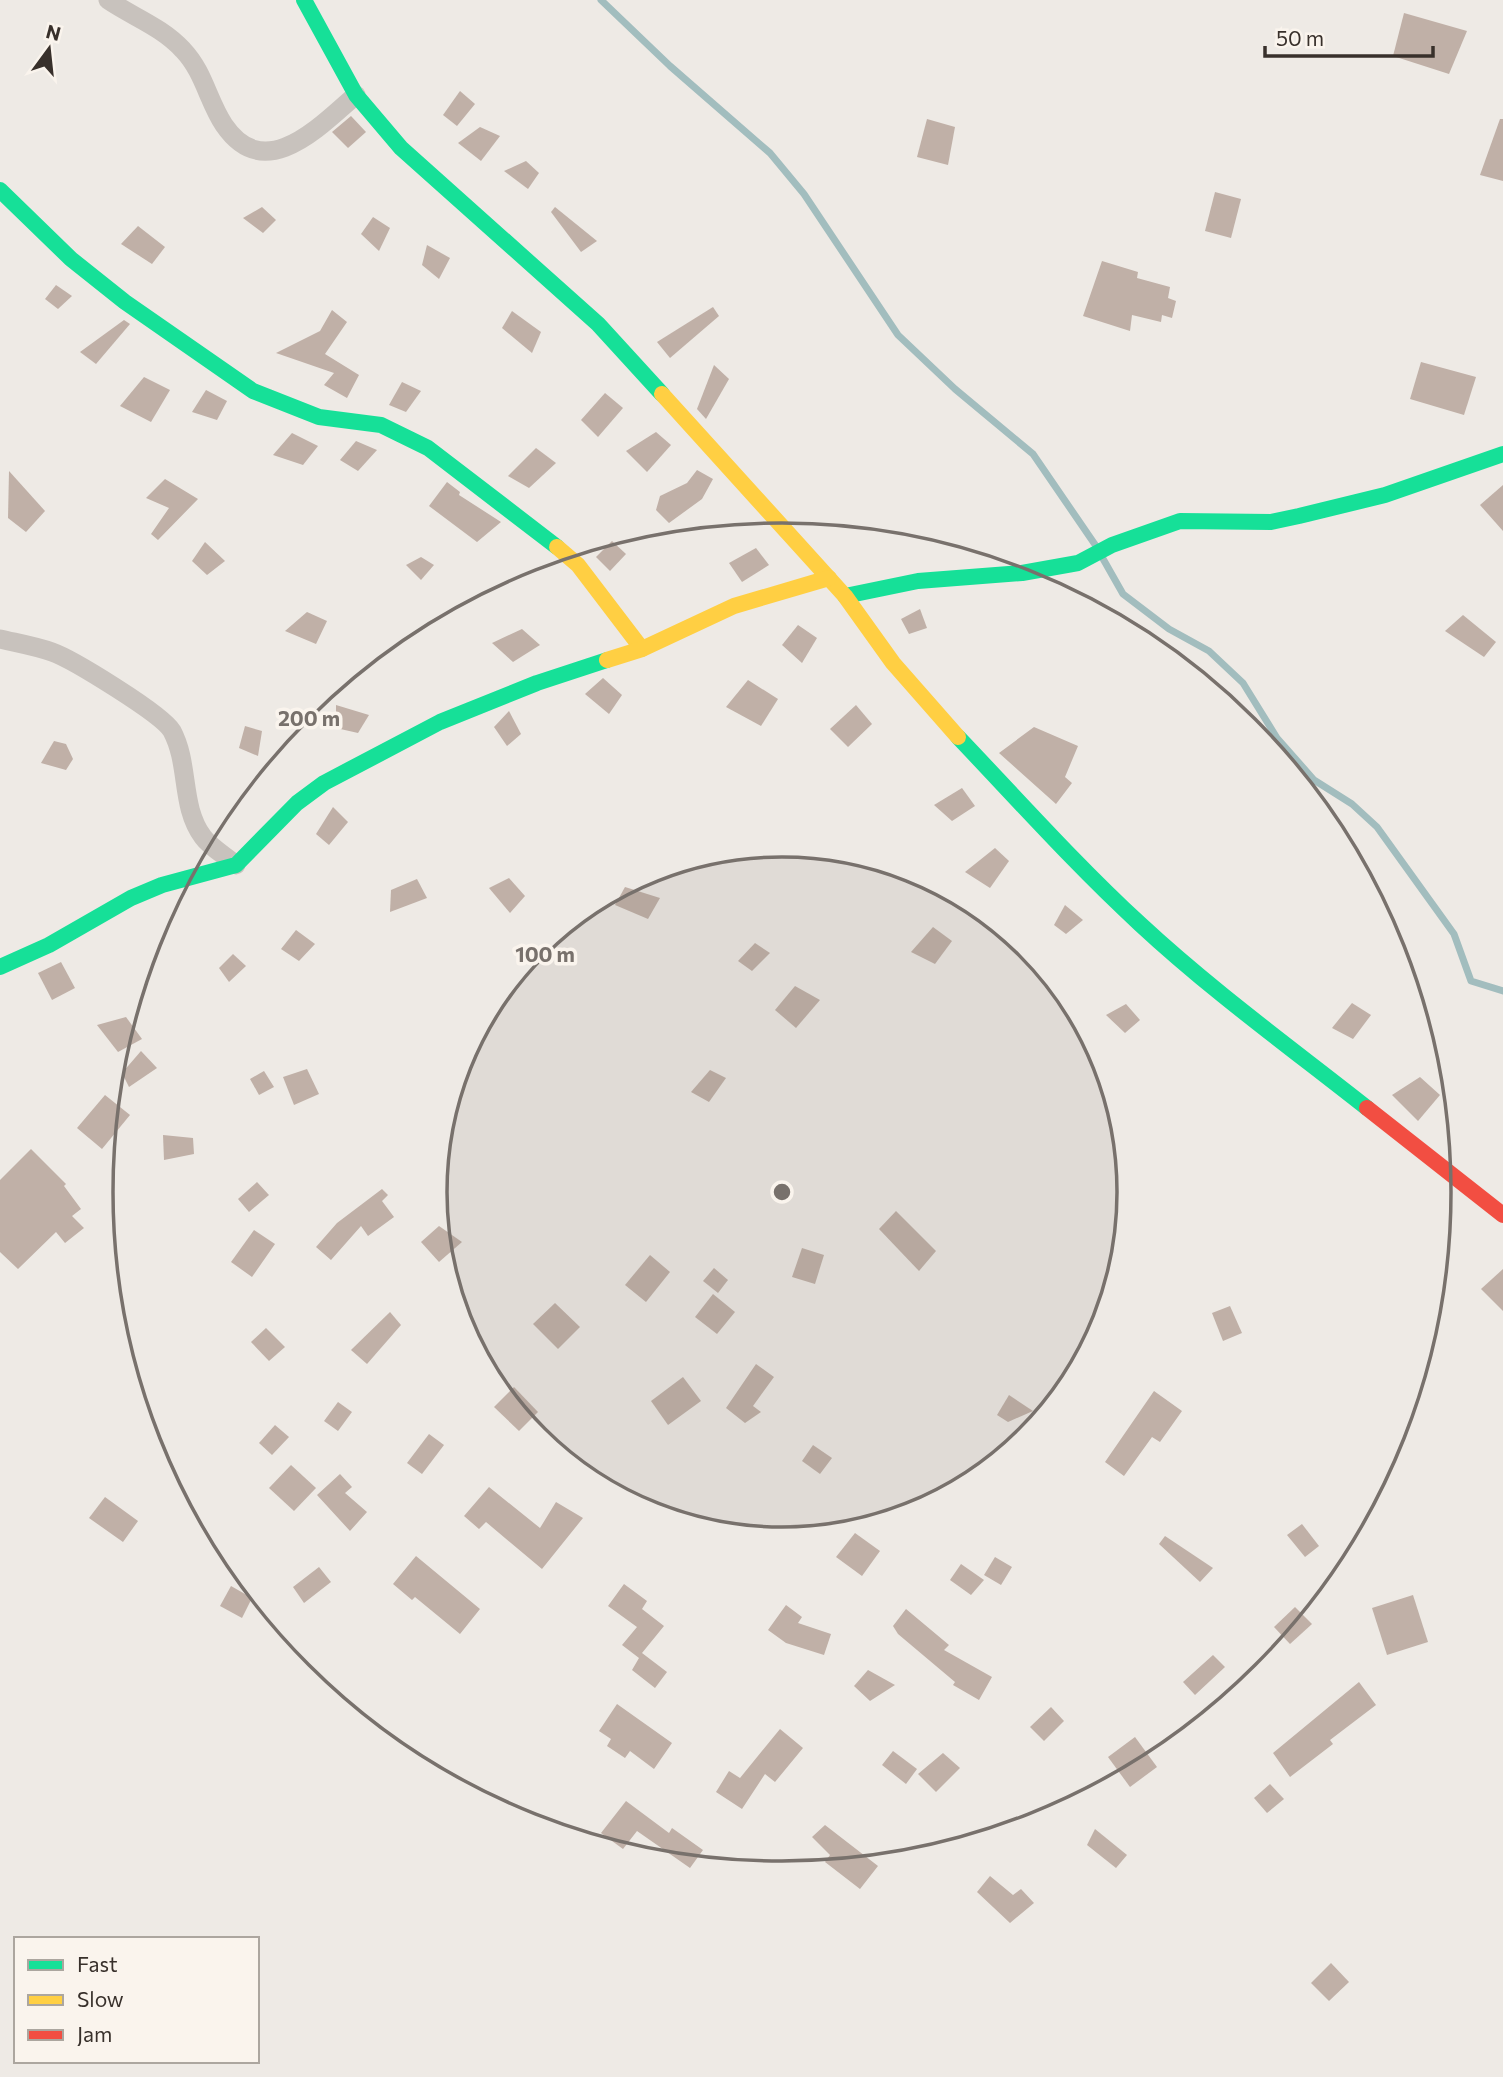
<svg xmlns="http://www.w3.org/2000/svg" width="1503" height="2077" viewBox="0 0 1503 2077" font-family="Commissioner,sans-serif">
  <rect width="100%" height="100%" fill="#eeeae5"/>
  <g fill="none" stroke-linecap="round" stroke-linejoin="round">
    <g stroke="#a2bdbe" stroke-width="7">
      <polyline points="601,0 670,66 770,153 804,194 898,335 955,389 1033,454 1096,546"/>
      <polyline points="1102,557 1123,594 1169,629 1209,651 1243,683 1277,738 1314,780 1352,804 1377,827 1454,934 1471,981 1503,991"/>
    </g>
  </g>
  <g fill="#c0b0a7">
    <polygon points="1404,13 1467,31 1449,74 1393,56"/>
    <polygon points="460,91 475,104 457,126 443,115"/>
    <polygon points="351,116 366,132 348,148 332,132"/>
    <polygon points="927,119 955,127 948,165 917,157"/>
    <polygon points="1500,119 1503,119 1503,181 1480,175"/>
    <polygon points="480,127 500,136 481,161 458,143"/>
    <polygon points="526,161 539,173 528,189 504,171"/>
    <polygon points="1215,192 1241,199 1231,238 1205,231"/>
    <polygon points="262,207 276,220 263,233 243,218"/>
    <polygon points="555,207 597,241 581,252 551,212"/>
    <polygon points="373,217 390,228 379,251 361,234"/>
    <polygon points="138,226 165,247 152,264 121,244"/>
    <polygon points="427,245 450,258 439,279 422,265"/>
    <polygon points="1102,261 1138,272 1137,278 1170,287 1168,298 1176,301 1172,318 1162,315 1161,322 1132,315 1130,331 1083,316"/>
    <polygon points="56,285 72,296 58,309 45,299"/>
    <polygon points="713,307 719,316 670,358 657,342"/>
    <polygon points="332,310 347,322 325,354 359,375 347,398 324,385 334,373 276,353 320,331"/>
    <polygon points="512,311 541,332 532,353 502,328"/>
    <polygon points="124,320 130,324 96,364 80,352"/>
    <polygon points="1421,362 1476,377 1464,415 1410,399"/>
    <polygon points="714,365 729,379 706,419 697,409"/>
    <polygon points="144,377 170,390 151,422 120,406"/>
    <polygon points="402,382 421,391 406,412 389,405"/>
    <polygon points="206,390 227,401 217,420 192,412"/>
    <polygon points="605,393 623,408 598,437 581,420"/>
    <polygon points="656,432 671,445 647,472 626,451"/>
    <polygon points="292,433 318,446 303,465 273,455"/>
    <polygon points="356,441 377,450 358,471 340,460"/>
    <polygon points="536,448 556,463 529,488 508,476"/>
    <polygon points="697,470 713,479 702,499 669,523 656,510 660,496 687,483"/>
    <polygon points="9,471 45,511 26,532 8,518"/>
    <polygon points="165,479 198,499 158,540 151,534 169,508 146,498"/>
    <polygon points="447,482 460,492 459,495 501,522 477,542 429,506"/>
    <polygon points="1503,485 1503,531 1480,505"/>
    <polygon points="612,541 626,554 610,571 596,557"/>
    <polygon points="205,542 225,561 207,575 192,561"/>
    <polygon points="756,548 769,565 742,582 729,563"/>
    <polygon points="421,557 434,565 421,580 406,565"/>
    <polygon points="920,609 927,628 909,634 901,619"/>
    <polygon points="307,612 327,621 316,644 285,631"/>
    <polygon points="1463,615 1496,642 1484,657 1445,631"/>
    <polygon points="798,625 817,638 802,663 782,645"/>
    <polygon points="522,629 540,645 513,662 492,643"/>
    <polygon points="603,678 622,695 609,714 585,694"/>
    <polygon points="748,680 778,699 761,726 726,707"/>
    <polygon points="336,705 369,715 358,733 336,728"/>
    <polygon points="856,705 872,724 848,747 830,729"/>
    <polygon points="509,711 521,734 507,746 494,727"/>
    <polygon points="245,726 262,731 258,756 239,748"/>
    <polygon points="1034,727 1078,746 1065,777 1072,783 1056,804 999,753"/>
    <polygon points="54,741 66,744 73,759 66,770 41,763"/>
    <polygon points="962,788 975,806 952,821 934,805"/>
    <polygon points="333,807 348,822 329,845 316,834"/>
    <polygon points="995,848 1009,861 990,888 965,872"/>
    <polygon points="509,878 525,896 510,913 489,888"/>
    <polygon points="417,879 427,898 390,912 391,890"/>
    <polygon points="625,887 660,898 648,919 615,905"/>
    <polygon points="1065,905 1083,920 1066,934 1054,925"/>
    <polygon points="933,927 952,941 935,964 911,952"/>
    <polygon points="296,930 315,944 299,961 281,949"/>
    <polygon points="755,943 770,953 752,971 738,961"/>
    <polygon points="233,954 246,966 229,982 219,968"/>
    <polygon points="61,962 75,988 52,1000 38,973"/>
    <polygon points="795,986 820,1000 796,1028 775,1010"/>
    <polygon points="1352,1003 1371,1015 1353,1039 1332,1028"/>
    <polygon points="1126,1004 1140,1020 1125,1033 1106,1015"/>
    <polygon points="126,1017 142,1039 118,1052 97,1025"/>
    <polygon points="141,1051 157,1068 129,1087 122,1073"/>
    <polygon points="307,1069 319,1094 294,1105 283,1077"/>
    <polygon points="710,1070 726,1078 709,1102 691,1092"/>
    <polygon points="264,1071 274,1087 259,1095 250,1079"/>
    <polygon points="1420,1077 1440,1095 1418,1121 1392,1095"/>
    <polygon points="105,1095 130,1115 102,1149 77,1128"/>
    <polygon points="163,1135 193,1138 194,1154 164,1160"/>
    <polygon points="31,1149 66,1184 64,1186 81,1209 72,1216 84,1228 65,1243 56,1232 18,1269 0,1252 0,1180"/>
    <polygon points="257,1182 269,1195 249,1212 238,1199"/>
    <polygon points="382,1189 388,1195 382,1201 394,1217 368,1236 361,1226 331,1260 316,1247 337,1223"/>
    <polygon points="896,1211 936,1251 919,1271 879,1229"/>
    <polygon points="439,1226 462,1242 439,1262 421,1242"/>
    <polygon points="254,1230 275,1244 252,1277 231,1262"/>
    <polygon points="802,1248 824,1255 815,1284 792,1277"/>
    <polygon points="650,1255 670,1272 646,1302 625,1285"/>
    <polygon points="714,1268 728,1280 718,1293 703,1281"/>
    <polygon points="1503,1269 1503,1311 1481,1289"/>
    <polygon points="713,1294 735,1312 717,1334 695,1317"/>
    <polygon points="555,1303 580,1327 558,1349 533,1324"/>
    <polygon points="1230,1306 1242,1333 1223,1341 1212,1313"/>
    <polygon points="390,1312 401,1325 367,1364 351,1350"/>
    <polygon points="266,1328 285,1347 269,1361 251,1342"/>
    <polygon points="756,1364 774,1377 753,1406 761,1412 745,1423 726,1408"/>
    <polygon points="683,1377 701,1401 668,1425 651,1401"/>
    <polygon points="514,1387 538,1412 519,1431 494,1407"/>
    <polygon points="1154,1391 1182,1411 1160,1442 1152,1437 1124,1476 1105,1462"/>
    <polygon points="1009,1395 1033,1411 1008,1422 997,1415"/>
    <polygon points="338,1402 352,1412 338,1431 324,1421"/>
    <polygon points="275,1425 289,1437 272,1455 259,1443"/>
    <polygon points="429,1434 444,1445 422,1474 407,1463"/>
    <polygon points="813,1445 832,1458 820,1474 802,1461"/>
    <polygon points="291,1465 316,1488 294,1511 269,1488"/>
    <polygon points="340,1474 352,1487 345,1493 367,1512 350,1531 317,1495"/>
    <polygon points="489,1487 540,1528 556,1502 583,1518 542,1569 486,1522 479,1529 464,1516"/>
    <polygon points="105,1497 138,1521 123,1542 89,1518"/>
    <polygon points="1302,1524 1319,1546 1305,1557 1287,1535"/>
    <polygon points="855,1533 880,1551 862,1576 836,1557"/>
    <polygon points="1165,1536 1213,1568 1200,1582 1159,1544"/>
    <polygon points="416,1556 480,1609 460,1634 415,1597 412,1600 393,1584"/>
    <polygon points="995,1557 1012,1567 1001,1585 984,1575"/>
    <polygon points="961,1564 984,1580 971,1595 950,1580"/>
    <polygon points="319,1567 331,1582 304,1603 293,1587"/>
    <polygon points="624,1584 647,1601 642,1609 664,1626 642,1653 667,1672 655,1688 632,1670 639,1658 622,1645 637,1627 608,1606"/>
    <polygon points="231,1586 252,1598 242,1618 220,1606"/>
    <polygon points="1413,1595 1428,1642 1387,1655 1372,1608"/>
    <polygon points="786,1605 802,1617 798,1623 831,1634 824,1655 786,1643 768,1630"/>
    <polygon points="1295,1607 1312,1624 1290,1644 1274,1627"/>
    <polygon points="906,1609 949,1645 944,1650 992,1677 979,1700 953,1685 955,1682 898,1634 893,1626"/>
    <polygon points="1213,1655 1225,1667 1195,1695 1183,1682"/>
    <polygon points="868,1670 895,1685 870,1701 854,1686"/>
    <polygon points="1359,1682 1376,1705 1330,1740 1333,1744 1290,1777 1273,1753"/>
    <polygon points="617,1704 672,1743 654,1769 630,1751 625,1758 607,1746 611,1739 599,1731"/>
    <polygon points="1051,1707 1064,1721 1044,1741 1030,1727"/>
    <polygon points="780,1729 803,1748 775,1782 765,1774 742,1809 716,1792 729,1771 740,1778"/>
    <polygon points="1135,1737 1157,1767 1130,1787 1108,1757"/>
    <polygon points="893,1751 917,1769 906,1784 882,1765"/>
    <polygon points="943,1753 960,1768 936,1792 918,1774"/>
    <polygon points="1270,1784 1284,1799 1267,1813 1254,1798"/>
    <polygon points="626,1801 669,1833 672,1828 703,1850 690,1868 637,1831 623,1849 601,1833"/>
    <polygon points="825,1825 878,1866 860,1889 825,1862 830,1855 812,1837"/>
    <polygon points="1095,1829 1127,1855 1116,1868 1087,1845"/>
    <polygon points="990,1876 1013,1895 1021,1889 1034,1903 1010,1923 977,1892"/>
    <polygon points="1331,1963 1349,1982 1329,2001 1311,1983"/>
  </g>
  <g fill="none" stroke-linecap="round" stroke-linejoin="round">
    <g stroke="#c8c2bd" stroke-width="19">
      <path d="M108,0C133,17 162,27 183,50C204,72 208,101 224,125C265,185 319,127 356,95"/>
      <path d="M0,639C17,643 35,646 52,652C72,659 162,714 172,731C190,765 180,806 203,837C211,848 226,856 236,865"/>
    </g>
    <g stroke="#16e098" stroke-width="16">
      <polyline points="304,0 356,95 401,148 598,324 662,394"/>
      <polyline points="0,190 71,259 125,302 253,391 319,417 381,425 428,448 557,547"/>
      <polyline points="845,596 918,581 1022,573 1078,563 1112,545 1180,521 1271,522 1299,516 1385,495 1503,454"/>
      <path d="M958,737C1018,800 1076,865 1140,924C1211,990 1291,1048 1367,1108"/>
      <polyline points="0,967 49,945 131,898 162,885 236,865 297,803 324,783 440,722 537,683 607,660"/>
    </g>
    <g stroke="#ffcf43" stroke-width="16">
      <polyline points="662,394 845,596 893,663 958,737"/>
      <polyline points="557,547 578,565 642,649"/>
      <polyline points="607,660 642,649 734,606 829,578"/>
    </g>
    <polyline stroke="#f24e42" stroke-width="16" points="1367,1108 1503,1215"/>
  </g>
  <circle cx="782" cy="1192" r="335" fill="#78716c" fill-opacity=".12"/>
  <g fill="none" stroke="#78716c" stroke-width="3.5">
    <circle cx="782" cy="1192" r="335"/>
    <circle cx="782" cy="1192" r="669"/>
  </g>
  <circle cx="782" cy="1192" r="10" fill="#78716c" stroke="#faf4ed" stroke-width="3.5"/>
  <g font-size="21" text-anchor="middle" font-weight="bold" fill="#78716c" stroke="#faf4ed" stroke-width="7" stroke-linejoin="round" paint-order="stroke">
    <text x="309" y="726">200 m</text>
    <text x="545" y="962">100 m</text>
  </g>
  <rect x="14" y="1937" width="245" height="126" fill="#faf4ed" stroke="#aca69f" stroke-width="2"/>
  <rect x="28" y="1960" width="35" height="10" fill="#16e098" stroke="#aca69f" stroke-width="2"/>
  <text x="77" y="1972" font-size="21" fill="#38302b">Fast</text>
  <rect x="28" y="1995" width="35" height="10" fill="#ffcf43" stroke="#aca69f" stroke-width="2"/>
  <text x="77" y="2007" font-size="21" fill="#38302b">Slow</text>
  <rect x="28" y="2030" width="35" height="10" fill="#f24e42" stroke="#aca69f" stroke-width="2"/>
  <text x="77" y="2042" font-size="21" fill="#38302b">Jam</text>
  <g transform="translate(49 49) rotate(15)" stroke="#faf4ed" stroke-width="5" paint-order="stroke">
  <path d="M0-5L12 26L0 18L-12 26Z" fill="#38302b"/>
  <text y="-10" font-size="19" font-weight="bold" text-anchor="middle" fill="#38302b">N</text>
  </g>
  <path d="M1265 46v10h168v-10" fill="none" stroke="#38302b" stroke-width="3.5"/>
  <text x="1276" y="46" font-size="21" fill="#38302b" stroke="#faf4ed" stroke-width="5" paint-order="stroke">50 m</text>
</svg>
